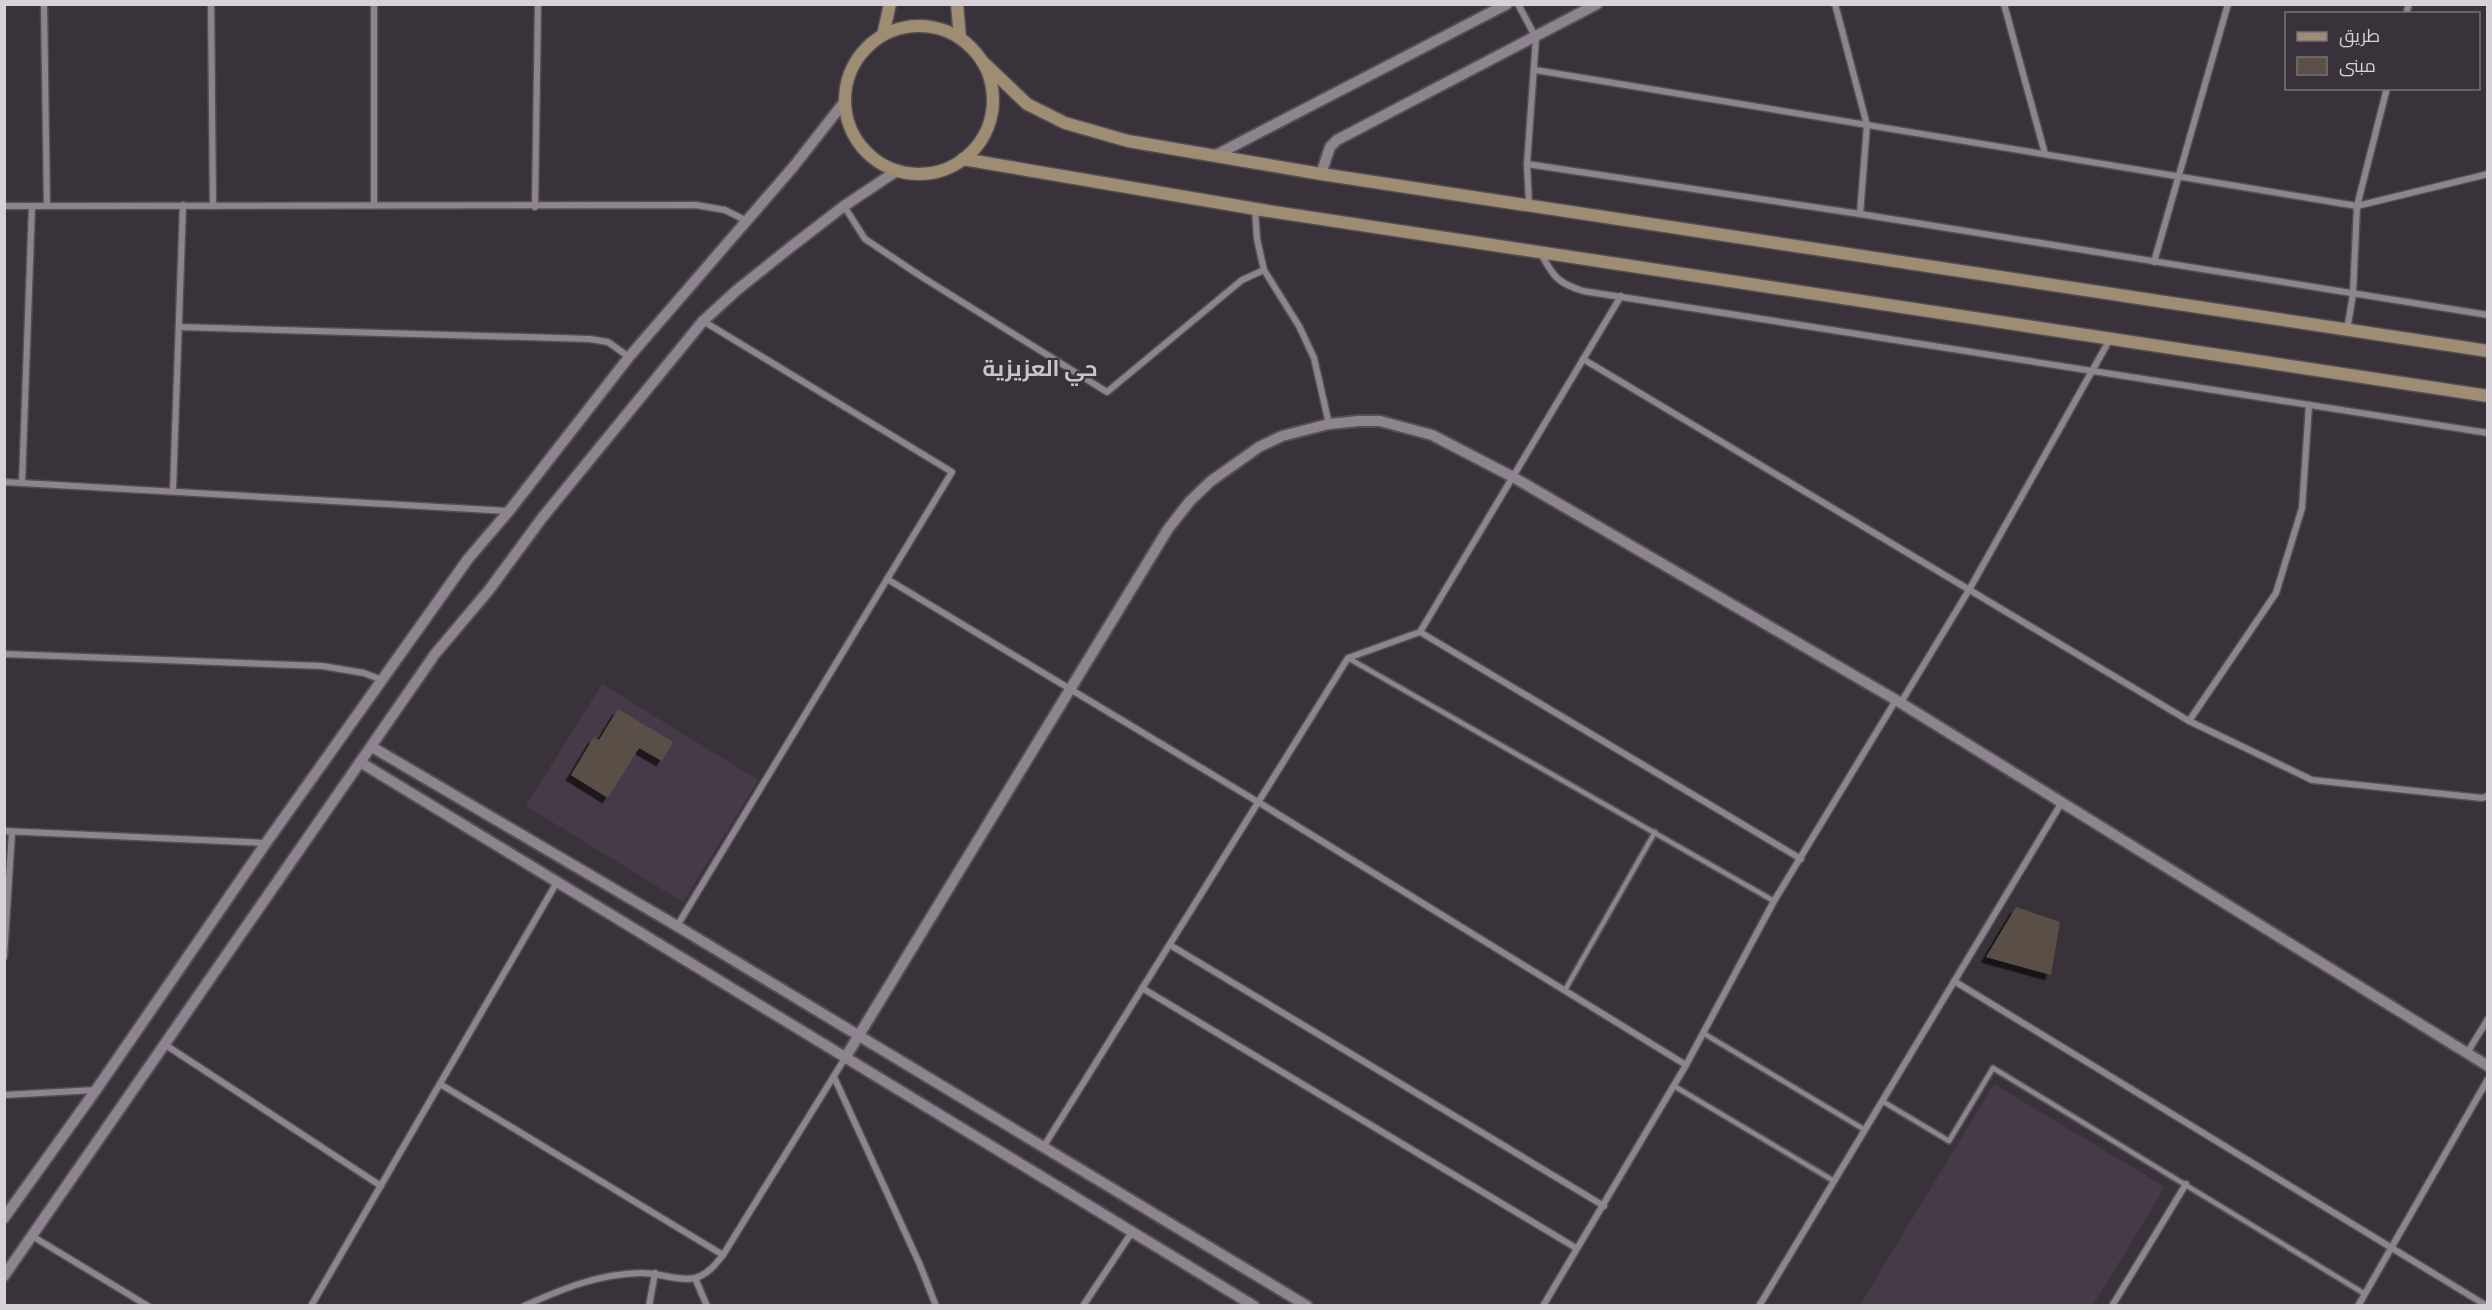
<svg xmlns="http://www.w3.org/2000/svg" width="2492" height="1310" viewBox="0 0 2492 1310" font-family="'Titillium Web',Cairo,sans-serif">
  <defs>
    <filter id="shadow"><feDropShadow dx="-5.5" dy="5.5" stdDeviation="0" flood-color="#0009"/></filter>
  </defs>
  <rect width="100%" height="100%" fill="#3a323b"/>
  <g fill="#473a48">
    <polygon points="602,684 758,780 683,902 526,806"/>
    <polygon points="1994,1084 2165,1187 2093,1305 1860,1305"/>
  </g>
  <g fill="#5a5047" filter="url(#shadow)">
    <polygon points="618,709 673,742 662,761 639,748 608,798 571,775 594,737 599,740"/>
    <polygon points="2016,907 2060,922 2051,975 1986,957"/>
  </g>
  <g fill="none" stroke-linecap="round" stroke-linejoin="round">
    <g stroke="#544e55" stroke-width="8">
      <g id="service">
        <polyline points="1348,658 1774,901"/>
        <polyline points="1565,990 1655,832"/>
        <polyline points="1703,1033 1865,1130"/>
        <polyline points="1674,1086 1834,1181"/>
        <polyline points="1882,1101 1949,1141 1993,1068 2365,1294"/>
      </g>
    </g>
    <g stroke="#544e55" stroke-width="9">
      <g id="minor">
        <polyline points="44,4 47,206"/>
        <polyline points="211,4 213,206"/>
        <polyline points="1518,4 1536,38 1527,164 1529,204"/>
        <polyline points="1835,4 1867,125 1860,214"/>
        <polyline points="2004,4 2045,154"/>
        <polyline points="2406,14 2409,4"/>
        <polyline points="1535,70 2357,206 2488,174"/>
        <polyline points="1527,164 1860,214 2488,315"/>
        <polyline points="374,205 374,4"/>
        <polyline points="4,206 696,205 725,210 747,221"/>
        <polyline points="844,206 865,239 922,277 1107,392 1242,280 1264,270"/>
        <polyline points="535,207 538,4"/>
        <polyline points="1255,209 1257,239 1264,270 1299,326 1314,358 1329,424"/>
        <path d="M1540,252C1553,276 1557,283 1583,291L2488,433"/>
        <polyline points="2154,262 2228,4"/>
        <polyline points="179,327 590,339 608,342 629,357"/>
        <polyline points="2347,330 2353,294 2357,206 2387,88"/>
        <polyline points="1583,359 2189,721 2312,780 2482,798 2488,796"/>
        <polyline points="4,482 508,511"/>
        <polyline points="22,483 32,206"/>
        <polyline points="173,490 183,205"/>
        <polyline points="887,579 1258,802 1686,1065"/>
        <polyline points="1420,632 1801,859"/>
        <polyline points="4,654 322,666 364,673 382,680"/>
        <polyline points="1900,704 1969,590 2110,339"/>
        <polyline points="2189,721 2276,593 2302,508 2309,405"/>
        <polyline points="4,831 266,843"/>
        <polyline points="677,926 952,472 703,321"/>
        <polyline points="1170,945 1604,1206"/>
        <polyline points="4,957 12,832"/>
        <polyline points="1954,981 2487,1306"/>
        <polyline points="1142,988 1576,1248"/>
        <polyline points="164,1044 381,1186"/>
        <polyline points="2467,1053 2488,1019"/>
        <polyline points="834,1077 920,1265 936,1306"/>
        <polyline points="440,1084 723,1255"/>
        <polyline points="4,1095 95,1090"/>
        <polyline points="1044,1146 1348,658 1420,632 1621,296"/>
        <polyline points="32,1236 148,1306"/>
        <polyline points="695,1278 707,1306"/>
        <polyline points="311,1306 557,882"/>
        <path d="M524,1306C562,1289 598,1274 640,1273C658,1272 678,1282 695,1278C707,1275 716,1264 723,1255L845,1058"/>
        <polyline points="649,1306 655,1273"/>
        <polyline points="1083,1306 1132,1232"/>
        <polyline points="1543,1306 1686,1065 1774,901 1896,700"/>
        <polyline points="1759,1306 2062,802"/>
        <polyline points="2112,1306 2186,1184"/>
        <polyline points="2358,1306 2488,1079"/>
      </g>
    </g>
    <g stroke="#544e55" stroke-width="14">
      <g id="tertiary">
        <polyline points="1214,156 1507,4"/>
        <polyline points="1321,174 1330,147 1337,140 1597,4"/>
        <polyline points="372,747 677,926 1307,1306"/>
        <polyline points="360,762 1254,1306"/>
        <polyline points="845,1058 1168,529 1190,501 1211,481 1259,447 1282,436 1329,424 1359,421 1380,421 1432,435 1513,477 1896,700 2488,1066"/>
        <polyline points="4,1218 96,1090 266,843 468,559 509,511 629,357 794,166 845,101"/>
        <polyline points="4,1276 435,654 489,590 542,518 703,321 737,290 792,246 844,206 898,170"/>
      </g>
    </g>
    <g stroke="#544e55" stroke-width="15">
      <g id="secondary">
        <polyline points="957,4 960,38"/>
        <circle cx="919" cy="100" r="74"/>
        <polyline points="883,35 890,4"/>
        <polyline points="982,61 1027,104 1065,123 1128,141 1321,174 2488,351"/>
        <polyline points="963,159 1262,210 2488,396"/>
      </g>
    </g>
    <use href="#service" stroke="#8e848f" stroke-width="4.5"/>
    <use href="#minor" stroke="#8e848f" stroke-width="6"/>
    <use href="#tertiary" stroke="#8e848f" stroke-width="10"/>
    <use href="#secondary" stroke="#9e8d73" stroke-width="12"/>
  </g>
  <g text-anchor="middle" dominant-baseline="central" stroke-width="4.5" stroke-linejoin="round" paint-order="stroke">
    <g font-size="22" font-weight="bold" fill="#cbc2cd" stroke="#3a323b">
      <text x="1040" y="368">حي العزيزية</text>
    </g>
  </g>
  <rect width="2492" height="1310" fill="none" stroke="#d7d2d7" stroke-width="12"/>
  <rect x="2285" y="12" width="195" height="78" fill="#3a323b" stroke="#797279" stroke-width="1.5"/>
  <rect x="2297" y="32" width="30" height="9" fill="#9e8d73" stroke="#797279" stroke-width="1.5"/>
  <text x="2339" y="42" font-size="18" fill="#d7d2d7">طريق</text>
  <rect x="2297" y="57" width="30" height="18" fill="#5a5047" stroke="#797279" stroke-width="1.5"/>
  <text x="2339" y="72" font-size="18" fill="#d7d2d7">مبنى</text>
</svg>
